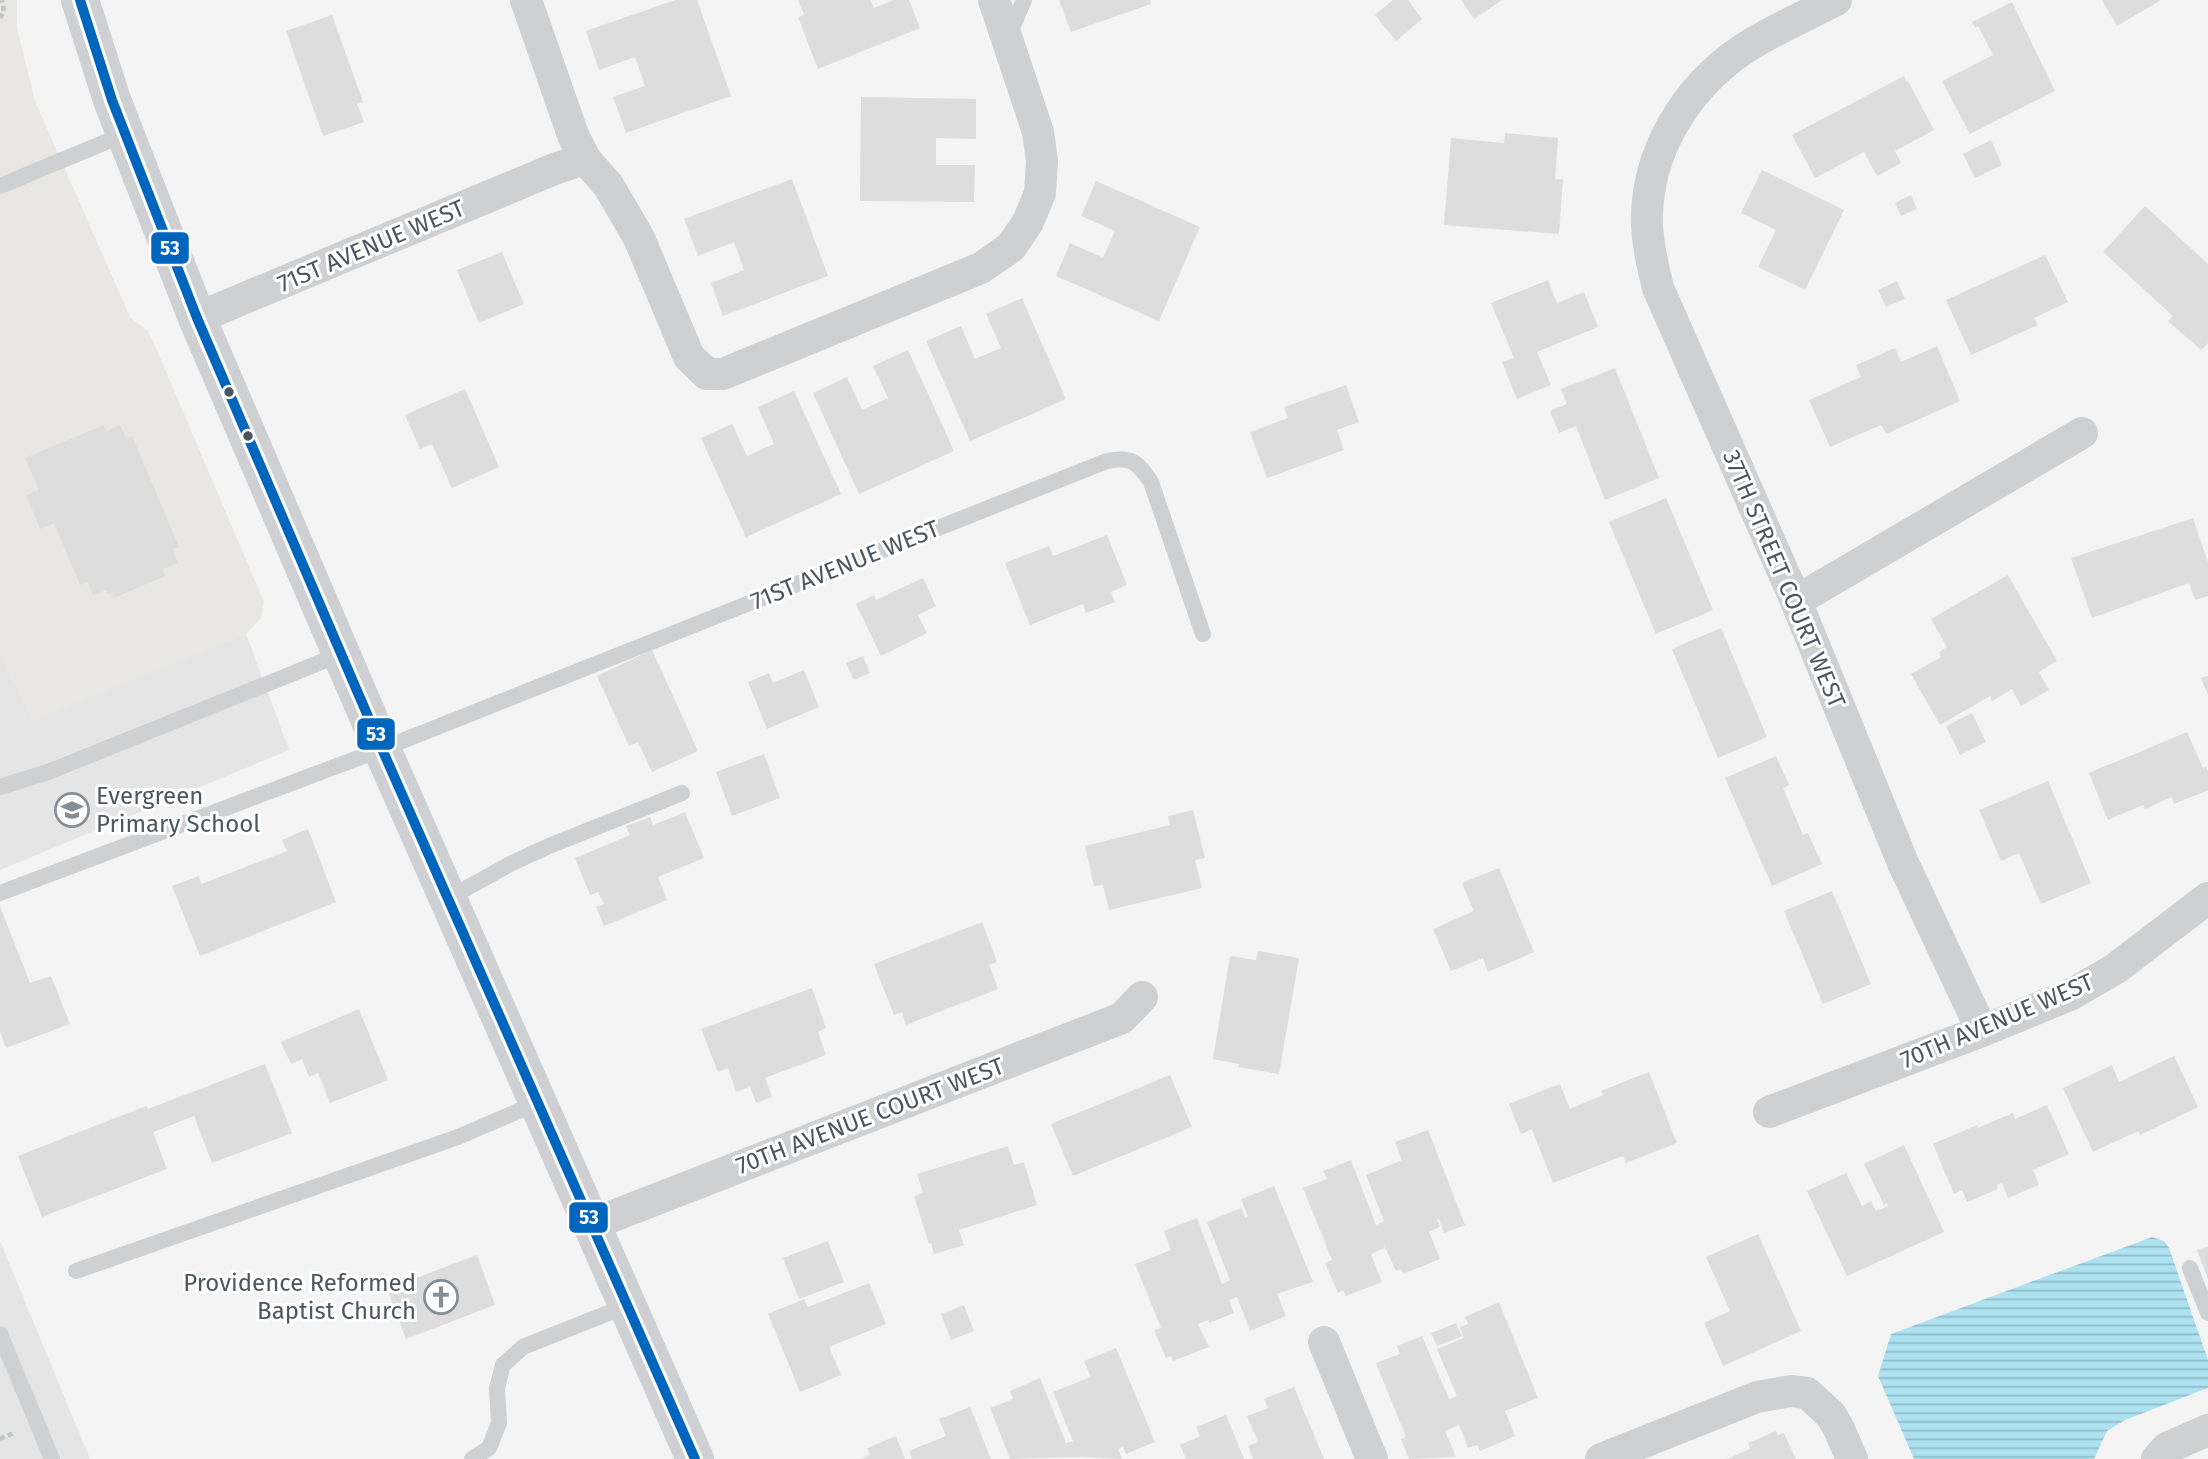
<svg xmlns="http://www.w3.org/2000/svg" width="2208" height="1459" viewBox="0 0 2208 1459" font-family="'Fira Sans',sans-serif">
  <defs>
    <pattern id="water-rules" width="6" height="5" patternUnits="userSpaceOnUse" patternTransform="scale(1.75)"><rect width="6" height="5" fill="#aee2f0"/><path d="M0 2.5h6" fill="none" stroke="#90bac6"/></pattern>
  </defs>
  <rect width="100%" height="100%" fill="#f4f4f4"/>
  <polygon fill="#e8e7e3" points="0,0 17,0 17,28 35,101 130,317 148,331 156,348 264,602 261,618 246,634 32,722 0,651"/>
  <g fill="#e6e5e6">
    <polygon points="246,634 289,750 0,870 0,651 32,721"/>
    <polygon points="0,1241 52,1367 90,1459 0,1459"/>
  </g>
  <polygon fill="url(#water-rules)" points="2152,1237 2164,1241 2169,1248 2208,1360 2208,1388 2125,1420 2107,1431 2094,1459 1914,1459 1878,1376 1891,1334"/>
  <g fill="#ddddde">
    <polygon points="675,0 697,0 731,96 626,133 613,97 645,86 635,57 599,70 586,31"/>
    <polygon points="798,0 870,0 874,8 894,0 909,0 920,28 818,69 798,17 804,15"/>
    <polygon points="1059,0 1150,0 1151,4 1071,32"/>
    <polygon points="1393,0 1408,0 1422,19 1396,41 1375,15"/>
    <polygon points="1461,0 1502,0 1474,19"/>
    <polygon points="2102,0 2161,0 2117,26"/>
    <polygon points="2012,2 2055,91 1970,134 1942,81 1993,55 1978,26 1975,28 1972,22"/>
    <polygon points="332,15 363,102 357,104 364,122 323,136 286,31"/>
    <polygon points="1904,76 1907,82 1908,81 1934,130 1895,151 1901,163 1877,176 1864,152 1815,178 1792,135"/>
    <polygon points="861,97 976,99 976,139 936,138 936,165 975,165 974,202 860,201"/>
    <polygon points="1505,133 1558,138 1555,179 1563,179 1559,234 1444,225 1451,138 1504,143"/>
    <polygon points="1991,140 2002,165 1975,178 1963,154"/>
    <polygon points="1762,170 1844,210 1805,290 1758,267 1776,230 1741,213"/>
    <polygon points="792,179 828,276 723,316 711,283 744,270 734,242 698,256 684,219"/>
    <polygon points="1096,181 1200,227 1159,321 1056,276 1070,243 1103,258 1115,231 1081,216"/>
    <polygon points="1911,195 1917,209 1901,216 1895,203"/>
    <polygon points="2145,206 2208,264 2208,343 2201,350 2168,321 2173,316 2103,252"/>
    <polygon points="502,252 524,304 479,323 457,270"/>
    <polygon points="2045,255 2068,302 2034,318 2038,325 1971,355 1946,300"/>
    <polygon points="1548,280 1557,303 1584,292 1598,327 1537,352 1551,385 1517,399 1502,362 1514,358 1491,303"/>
    <polygon points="1897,281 1905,299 1886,307 1878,290"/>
    <polygon points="1022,298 1066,399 970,441 926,341 961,326 975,359 1001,348 986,314"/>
    <polygon points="1937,346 1960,401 1886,434 1881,425 1830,447 1809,400 1861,377 1856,365 1895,348 1901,362"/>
    <polygon points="908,350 954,451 859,494 813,393 847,377 862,410 888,398 873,366"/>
    <polygon points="1615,368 1659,478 1605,500 1576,426 1559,433 1550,411 1567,404 1561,389"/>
    <polygon points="1346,385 1359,422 1337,430 1344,450 1267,478 1250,432 1288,418 1284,407"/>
    <polygon points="465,389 499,467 452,488 432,444 420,449 405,415"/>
    <polygon points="794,391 841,494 746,537 701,438 732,424 747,456 774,444 758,407"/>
    <polygon points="104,425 106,431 120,425 126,438 132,436 179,547 172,549 178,563 163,569 165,576 114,598 112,592 108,594 106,590 93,596 88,582 80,585 54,523 40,529 26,495 39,490 25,458"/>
    <polygon points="1666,498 1713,610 1656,634 1609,522"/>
    <polygon points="2193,518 2208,562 2208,596 2195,600 2189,583 2092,618 2071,558"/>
    <polygon points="1107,535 1127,585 1111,592 1115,602 1086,613 1083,604 1030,625 1005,563 1049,546 1053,556"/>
    <polygon points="2008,575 2057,661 2039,672 2049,690 2021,706 2012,689 1992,701 1990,696 1940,725 1911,674 1941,657 1939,652 1947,647 1931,619"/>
    <polygon points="923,578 936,606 918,615 927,633 881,656 856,604 874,595 876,600"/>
    <polygon points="1721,628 1767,737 1718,758 1672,649"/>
    <polygon points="652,650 698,751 652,772 638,742 629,746 597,676"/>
    <polygon points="863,656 870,673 854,680 846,663"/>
    <polygon points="804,670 819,707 767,729 748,682 769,673 773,683"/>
    <polygon points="2208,676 2208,695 2201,678"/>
    <polygon points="1972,713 1986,742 1960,755 1946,726"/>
    <polygon points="2187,732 2203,768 2206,767 2208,771 2208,790 2174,804 2172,797 2145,809 2143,805 2108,820 2089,773"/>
    <polygon points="764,754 780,798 732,816 716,772"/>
    <polygon points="1776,756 1789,785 1783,788 1803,835 1808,833 1822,864 1772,886 1725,778"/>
    <polygon points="2048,781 2091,883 2041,904 2019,853 2001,861 1979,810"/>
    <polygon points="1193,810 1205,858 1195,860 1202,888 1109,910 1103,885 1094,886 1085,846 1170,825 1168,816"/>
    <polygon points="685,812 704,858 658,877 667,900 604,926 596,907 604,904 598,892 590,895 575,858 630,835 626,826 650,817 653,825"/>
    <polygon points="308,829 336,902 200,956 172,886 199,876 201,884 287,851 282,840"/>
    <polygon points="1499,868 1534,952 1488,972 1483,958 1451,971 1433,929 1474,911 1462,883"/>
    <polygon points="1832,891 1871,984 1823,1004 1784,911"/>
    <polygon points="0,906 30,983 51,976 70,1024 6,1048 0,1032"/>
    <polygon points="982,922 997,962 989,965 998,989 906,1025 902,1012 894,1015 874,964"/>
    <polygon points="1258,951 1299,958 1279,1074 1238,1067 1239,1064 1213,1059 1230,956 1256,960"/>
    <polygon points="812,988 826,1028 818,1032 826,1055 765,1078 772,1097 756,1103 750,1087 736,1092 728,1068 718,1072 701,1029"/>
    <polygon points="359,1009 388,1080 330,1103 318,1073 309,1077 302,1059 291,1064 281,1042"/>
    <polygon points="2174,1056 2198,1107 2140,1135 2138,1131 2093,1152 2063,1088 2112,1065 2119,1082"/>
    <polygon points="265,1064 292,1133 212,1163 194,1116 153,1132 167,1169 42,1217 18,1156 146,1106 148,1109"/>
    <polygon points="1649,1072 1677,1143 1626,1163 1623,1156 1553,1183 1532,1129 1521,1134 1509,1104 1560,1084 1570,1109 1603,1095 1601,1091"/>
    <polygon points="1170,1075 1192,1127 1073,1176 1051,1124"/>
    <polygon points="2047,1105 2069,1154 2033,1170 2039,1185 2008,1198 2002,1183 1997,1185 1998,1189 1967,1202 1962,1190 1954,1194 1933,1144 1977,1125 1978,1128 2013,1113 2015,1119"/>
    <polygon points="1428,1130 1465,1225 1444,1233 1439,1219 1437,1219 1440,1227 1429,1232 1440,1259 1403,1274 1401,1269 1396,1271 1383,1242 1385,1248 1371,1254 1382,1282 1346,1296 1343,1290 1338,1293 1325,1263 1332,1260 1303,1188 1327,1179 1323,1171 1351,1160 1376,1225 1384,1221 1366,1175 1402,1160 1395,1142"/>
    <polygon points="1904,1145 1944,1232 1847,1276 1807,1191 1846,1173 1862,1206 1871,1201 1876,1211 1888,1206 1887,1203 1884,1205 1864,1164"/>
    <polygon points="1008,1146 1014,1165 1024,1162 1037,1205 959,1230 964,1245 934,1254 931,1243 929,1244 914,1196 923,1193 917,1174"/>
    <polygon points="1274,1186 1313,1282 1277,1294 1286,1316 1250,1331 1237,1297 1229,1300 1234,1313 1209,1323 1208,1320 1198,1324 1209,1347 1173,1361 1171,1356 1166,1358 1154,1330 1161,1328 1135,1264 1171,1250 1164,1231 1197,1218 1222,1284 1230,1280 1207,1222 1241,1208 1245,1218 1248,1217 1241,1199"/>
    <polygon points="1758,1234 1801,1331 1723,1366 1704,1323 1730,1311 1706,1257"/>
    <polygon points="828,1241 844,1282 799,1299 783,1258"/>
    <polygon points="2208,1246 2208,1279 2197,1250"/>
    <polygon points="477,1255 495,1305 406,1339 387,1289"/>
    <polygon points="869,1283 886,1324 829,1347 841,1375 800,1392 768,1314 804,1299 808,1307"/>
    <polygon points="1499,1302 1538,1398 1505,1411 1515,1436 1480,1451 1477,1445 1468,1448 1459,1425 1445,1431 1456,1457 1409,1459 1401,1439 1406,1437 1376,1363 1400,1354 1397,1346 1422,1336 1449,1399 1457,1396 1437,1349 1464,1338 1460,1327 1468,1324 1465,1317"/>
    <polygon points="964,1305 974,1331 951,1340 941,1314"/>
    <polygon points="1456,1323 1462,1336 1437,1346 1431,1333"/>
    <polygon points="1116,1348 1155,1442 1126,1454 1123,1447 1118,1449 1122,1459 1080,1457 1010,1459 990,1408 1013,1399 1010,1391 1040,1378 1066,1443 1073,1441 1053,1392 1091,1377 1084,1361"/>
    <polygon points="1294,1387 1324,1459 1253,1459 1248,1446 1258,1442 1247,1416 1268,1408 1264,1399"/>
    <polygon points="970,1407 991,1459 912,1459 909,1451 946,1436 939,1419"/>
    <polygon points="1226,1415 1244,1459 1186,1459 1180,1445 1200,1436 1196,1427"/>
    <polygon points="1776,1431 1778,1435 1784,1433 1796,1459 1727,1459 1750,1449 1748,1443"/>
    <polygon points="896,1436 905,1459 861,1459 870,1455 867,1448"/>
  </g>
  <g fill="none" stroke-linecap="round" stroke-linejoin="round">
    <g stroke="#bcc7c4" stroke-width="4.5" stroke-dasharray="5 3.5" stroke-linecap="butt">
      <polyline points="0,18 4,12 2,0"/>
      <polyline points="0,1439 14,1433"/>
    </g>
    <g stroke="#ced0d2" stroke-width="16">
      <polyline points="1009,35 1024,0"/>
      <polyline points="0,186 125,134"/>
      <polyline points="0,787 48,772 341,654"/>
      <path d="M0,893L382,749L1107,461C1132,456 1137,462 1151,482L1203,634"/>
      <polyline points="447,899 512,863 549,846 682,793"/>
      <polyline points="2190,1268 2208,1313"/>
      <polyline points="76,1271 458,1137 537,1103"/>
      <polyline points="0,1334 52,1459"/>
      <polyline points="472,1459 489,1448 499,1423 497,1388 503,1365 523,1347 626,1306"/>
    </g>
    <g stroke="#ced0d2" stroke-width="32">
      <polyline points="526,0 573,135 585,159 608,185 639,238 689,357 707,374 723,374 981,268 1011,247 1028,222 1040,193 1042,161 1038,132 994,0"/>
      <path d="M1836,0C1806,16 1770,31 1742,50C1685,89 1645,154 1647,225C1648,247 1653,267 1658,288L1796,601L1903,863L1982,1031"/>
      <polyline points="197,318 557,168 585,159"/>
      <polyline points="1796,601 2082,433"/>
      <polyline points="1769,1112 1982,1031 2070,995 2115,969 2208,898"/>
      <polyline points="590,1225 1122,1018 1142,997"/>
      <polyline points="1324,1342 1372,1459"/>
      <polyline points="1601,1459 1757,1397 1791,1391 1807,1393 1831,1415 1839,1429 1852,1459"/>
      <polyline points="2157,1459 2167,1448 2208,1430"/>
    </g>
    <polyline stroke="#ced0d4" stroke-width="38" points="80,0 112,100 197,318 382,749 695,1459"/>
    <g stroke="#fff" stroke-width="16">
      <polyline id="bus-1" points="80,0 112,100 197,318 382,749 695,1459"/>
    </g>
    <use href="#bus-1" stroke="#0065bd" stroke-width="10"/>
  </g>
  <defs>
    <g id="school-ring" transform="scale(1.75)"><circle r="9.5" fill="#fff" stroke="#868d94" stroke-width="1.5"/><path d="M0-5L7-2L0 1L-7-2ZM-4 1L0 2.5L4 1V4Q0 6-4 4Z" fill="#868d94"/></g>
    <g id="church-ring" transform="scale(1.75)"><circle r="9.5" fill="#fff" stroke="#868d94" stroke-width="1.5"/><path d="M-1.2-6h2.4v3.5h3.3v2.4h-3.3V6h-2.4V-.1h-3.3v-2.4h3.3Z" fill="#868d94"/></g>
  </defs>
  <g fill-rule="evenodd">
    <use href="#school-ring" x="72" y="810"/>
    <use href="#church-ring" x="441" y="1297"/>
  </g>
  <g fill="#4a5661" stroke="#fff" stroke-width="2.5">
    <circle cx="229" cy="392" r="6"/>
    <circle cx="248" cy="436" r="6"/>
  </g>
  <g text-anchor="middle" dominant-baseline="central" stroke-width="6" stroke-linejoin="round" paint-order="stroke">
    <g font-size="24" fill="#4a5661" stroke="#fff">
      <text transform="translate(371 246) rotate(-23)">71ST AVENUE WEST</text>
      <text transform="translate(845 565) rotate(-22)">71ST AVENUE WEST</text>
      <text transform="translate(1784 579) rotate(67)">37TH STREET COURT WEST</text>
      <text transform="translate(1997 1021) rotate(-23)">70TH AVENUE WEST</text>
      <text transform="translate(870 1116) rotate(-21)">70TH AVENUE COURT WEST</text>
    </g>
    <g font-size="24" fill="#4a5661" stroke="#fff" text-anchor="start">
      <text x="96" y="796">Evergreen<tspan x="96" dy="28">Primary School</tspan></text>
      <text x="416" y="1283" text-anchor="end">Providence Reformed<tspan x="416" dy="28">Baptist Church</tspan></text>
    </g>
  </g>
  <g stroke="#fff" stroke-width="2.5">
    <rect x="150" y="231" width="40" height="34" rx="7" fill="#0065bd"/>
    <rect x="356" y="717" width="40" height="34" rx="7" fill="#0065bd"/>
    <rect x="568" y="1201" width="41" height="33" rx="7" fill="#0065bd"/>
  </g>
  <g font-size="19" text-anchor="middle" font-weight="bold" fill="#fff">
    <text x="170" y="255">53</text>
    <text x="376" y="741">53</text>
    <text x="589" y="1224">53</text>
  </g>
</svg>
